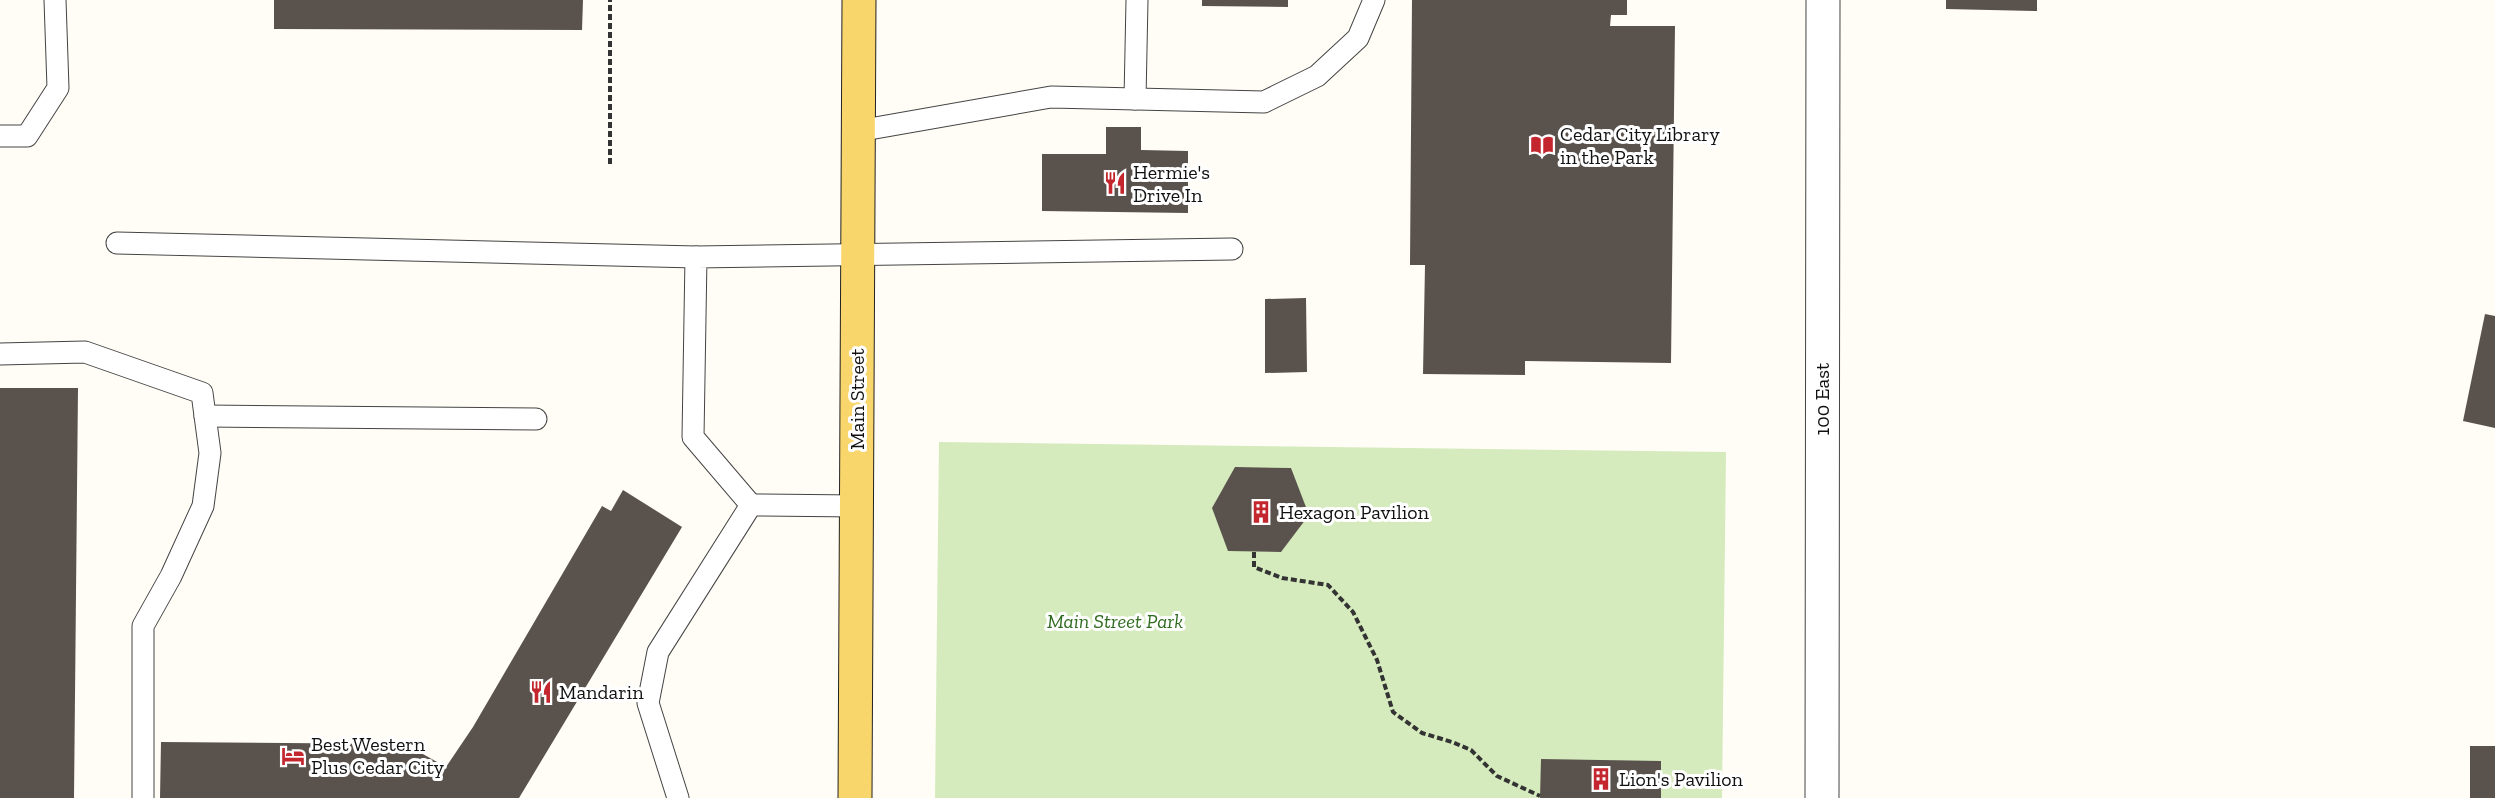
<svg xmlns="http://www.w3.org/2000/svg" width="2495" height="798" viewBox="0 0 2495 798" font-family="'Zilla Slab',serif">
  <rect width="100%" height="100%" fill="#fffdf5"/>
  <polygon fill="#d5ebbd" points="939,442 1726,452 1722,798 935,798"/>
  <g fill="#5a524d">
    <polygon points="274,0 583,0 582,30 274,29"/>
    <polygon points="1202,0 1288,0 1288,7 1202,6"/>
    <polygon points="1412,0 1627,0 1627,15 1611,15 1610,26 1675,26 1671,363 1525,361 1525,375 1423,374 1425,265 1410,265"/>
    <polygon points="1946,0 2037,0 2037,11 1946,9"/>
    <polygon points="1106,127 1141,127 1141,150 1188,151 1188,213 1042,211 1042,154 1106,154"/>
    <polygon points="1306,298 1307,372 1265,373 1265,299"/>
    <polygon points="2485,314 2495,316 2495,428 2463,421"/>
    <polygon points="0,388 78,388 74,798 0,798"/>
    <polygon points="1235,467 1291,468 1309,515 1281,552 1228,551 1212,508"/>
    <polygon points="623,490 682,527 519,798 160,798 161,742 405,744 446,767 473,727 602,506 611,511"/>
    <rect x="2470" y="746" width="25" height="52"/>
    <polygon points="1541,759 1661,761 1661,798 1540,798"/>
  </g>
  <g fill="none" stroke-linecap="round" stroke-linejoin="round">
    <g stroke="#444" stroke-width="23">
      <g id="service">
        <polyline points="1135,99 1137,0"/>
        <polyline points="858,131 1051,97 1264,102 1317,76 1358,38 1374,0"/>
        <polyline points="0,136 27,136 58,88 55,0"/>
        <polyline points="117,243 696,257"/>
        <polyline points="0,354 85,352 202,393 210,453 203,506 171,576 143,626 143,798"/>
        <polyline points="205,416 536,419"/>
        <polyline points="751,505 693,437 696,257 1232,249"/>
        <polyline points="678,798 648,703 658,652 751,505 857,506"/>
      </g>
    </g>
    <g stroke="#444" stroke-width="35">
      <polyline id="minor" points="1822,798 1823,0"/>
    </g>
    <g stroke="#222" stroke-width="35">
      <polyline id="primary" points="855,798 859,0"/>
    </g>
    <g stroke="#333" stroke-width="4" stroke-dasharray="6 3" stroke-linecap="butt">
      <polyline points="610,164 610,0"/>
      <polyline points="1254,552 1254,567 1282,578 1328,585 1353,612 1377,660 1393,712 1422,733 1452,742 1471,750 1497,776 1540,796"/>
    </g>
    <use href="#service" stroke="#fff" stroke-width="21"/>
    <use href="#minor" stroke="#fff" stroke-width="33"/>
    <use href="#primary" stroke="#f9d66b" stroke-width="33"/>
  </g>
  <defs>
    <g id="library-bare" transform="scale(1.8)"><path d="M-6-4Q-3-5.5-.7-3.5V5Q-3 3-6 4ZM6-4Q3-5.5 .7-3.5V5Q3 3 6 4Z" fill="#c4262e" stroke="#fff" stroke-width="2.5" paint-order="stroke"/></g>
    <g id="restaurant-bare" transform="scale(1.8)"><path d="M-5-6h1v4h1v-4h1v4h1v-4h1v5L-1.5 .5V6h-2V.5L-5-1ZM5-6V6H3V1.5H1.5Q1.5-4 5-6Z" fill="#c4262e" stroke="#fff" stroke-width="2.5" paint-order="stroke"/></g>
    <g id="building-bare" transform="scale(1.8)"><path d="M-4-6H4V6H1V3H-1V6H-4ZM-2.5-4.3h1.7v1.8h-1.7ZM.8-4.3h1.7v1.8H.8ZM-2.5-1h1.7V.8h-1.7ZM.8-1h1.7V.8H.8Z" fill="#c4262e" stroke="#fff" stroke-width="2.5" paint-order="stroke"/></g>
    <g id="hotel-bare" transform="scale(1.8)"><path d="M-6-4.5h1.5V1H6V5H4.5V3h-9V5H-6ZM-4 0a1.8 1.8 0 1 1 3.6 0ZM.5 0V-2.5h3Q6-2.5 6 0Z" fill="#c4262e" stroke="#fff" stroke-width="2.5" paint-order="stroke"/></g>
  </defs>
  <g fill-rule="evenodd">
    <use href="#library-bare" x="1542" y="145"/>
    <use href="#restaurant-bare" x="1115" y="183"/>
    <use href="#building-bare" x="1261" y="512"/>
    <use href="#restaurant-bare" x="541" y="692"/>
    <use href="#hotel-bare" x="293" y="756"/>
    <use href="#building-bare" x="1601" y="779"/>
  </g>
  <g text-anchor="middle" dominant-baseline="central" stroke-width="6" stroke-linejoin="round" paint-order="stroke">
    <g font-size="20" fill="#111" stroke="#fff" text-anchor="start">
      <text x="1560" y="134">Cedar City Library<tspan x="1560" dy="23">in the Park</tspan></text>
      <text x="1133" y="172">Hermie's<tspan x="1133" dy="23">Drive In</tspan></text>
      <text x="1279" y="512">Hexagon Pavilion</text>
      <text x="559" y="692">Mandarin</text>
      <text x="311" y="744">Best Western<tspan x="311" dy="23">Plus Cedar City</tspan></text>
      <text x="1619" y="779">Lion's Pavilion</text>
    </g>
    <g font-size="20" fill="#111" stroke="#fff">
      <text transform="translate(857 399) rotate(-90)">Main Street</text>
      <text transform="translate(1822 399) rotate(-90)">100 East</text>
    </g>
    <g font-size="20" font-style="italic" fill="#2f6b1f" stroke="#fff">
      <text x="1115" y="621">Main Street Park</text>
    </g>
  </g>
</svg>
